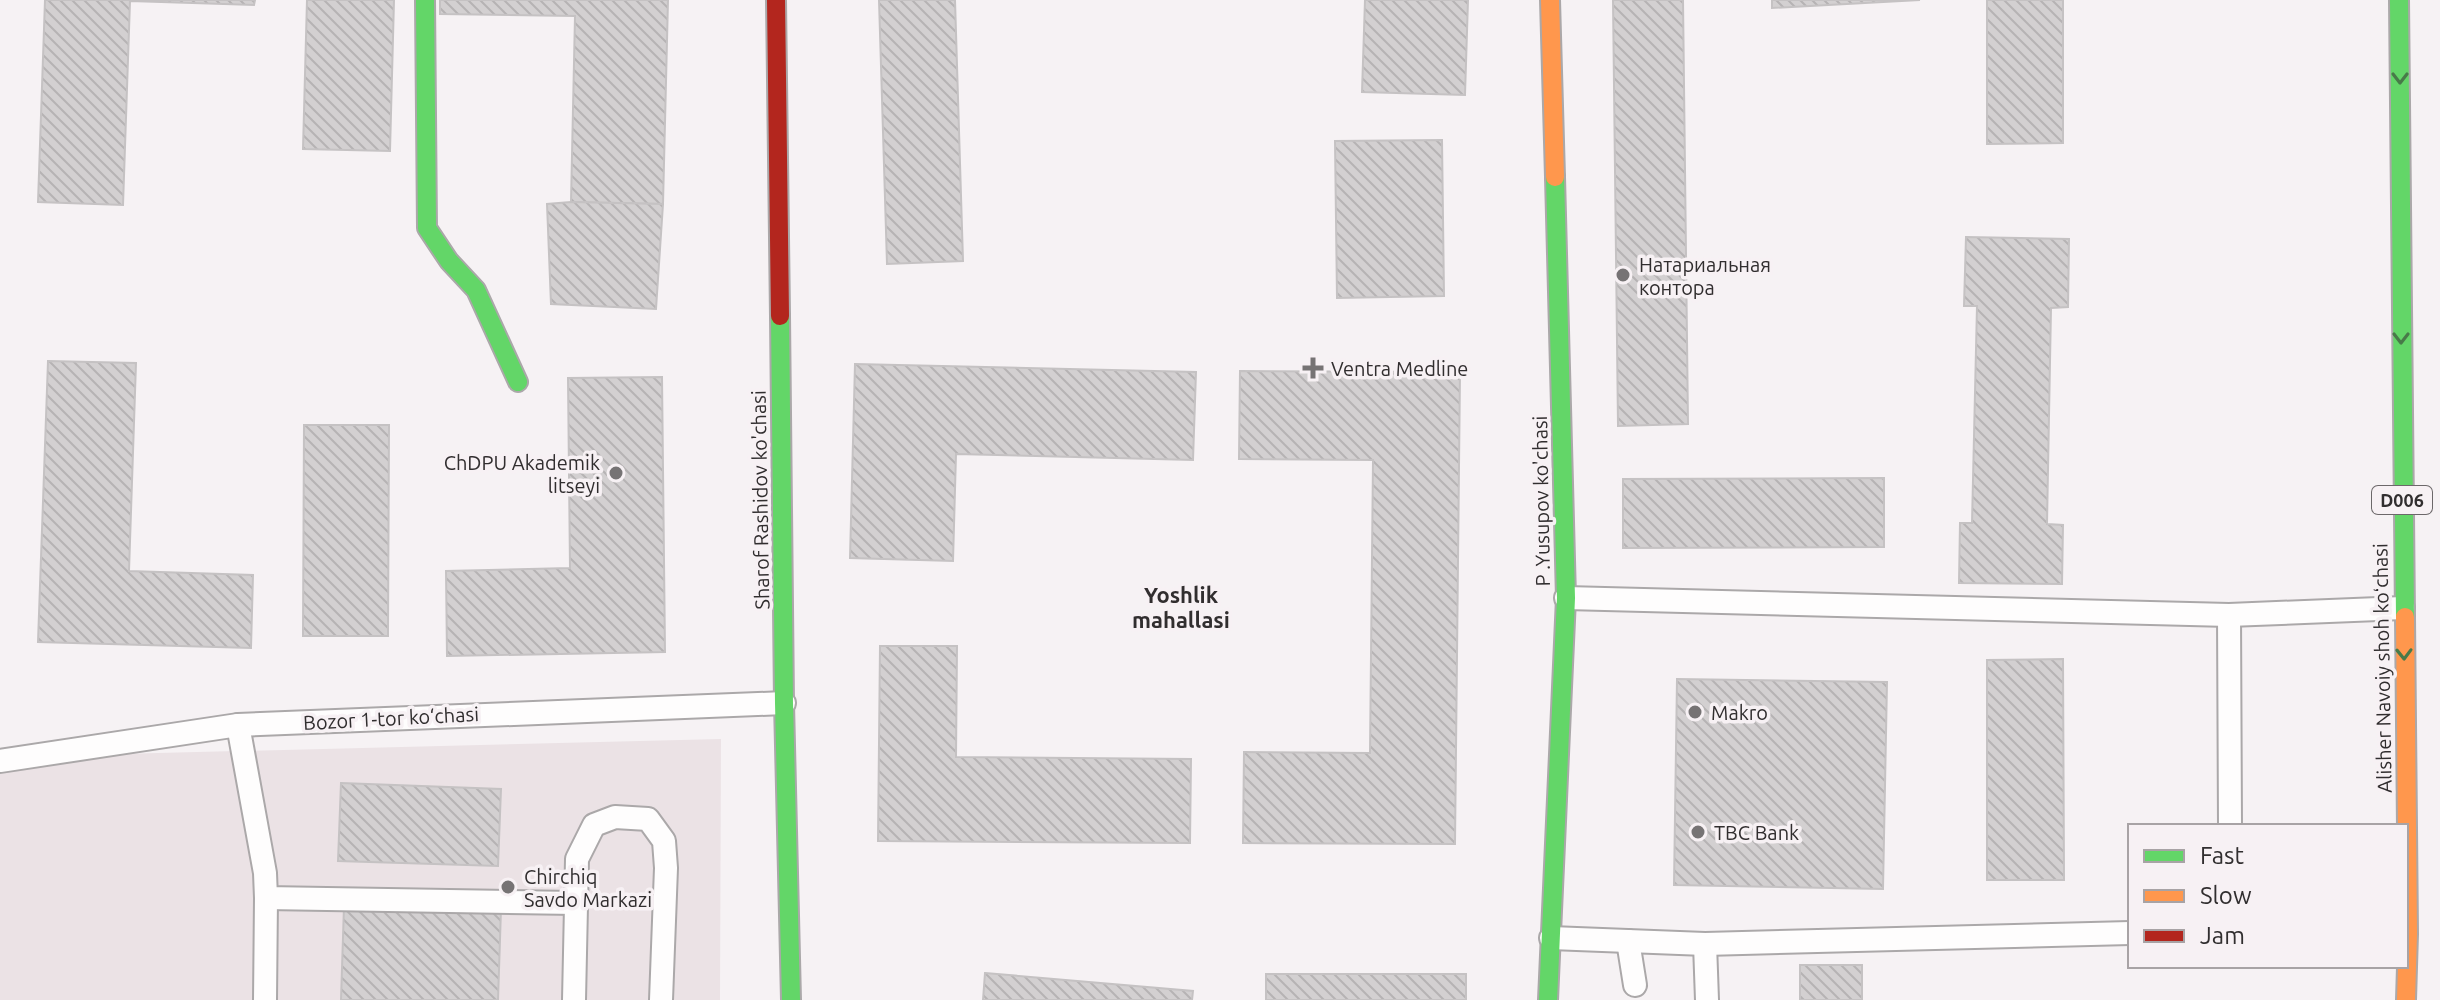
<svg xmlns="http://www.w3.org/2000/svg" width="2440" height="1000" viewBox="0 0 2440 1000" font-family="Ubuntu,sans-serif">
  <defs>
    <pattern id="building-back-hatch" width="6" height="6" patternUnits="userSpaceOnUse" patternTransform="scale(2)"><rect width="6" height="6" fill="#d3d0d1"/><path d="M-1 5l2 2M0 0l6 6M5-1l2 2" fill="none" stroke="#b6b3b4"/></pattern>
  </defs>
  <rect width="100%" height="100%" fill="#f6f2f4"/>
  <polygon fill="#ebe2e5" points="721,739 720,1000 0,1000 0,757"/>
  <g fill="url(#building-back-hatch)" stroke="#c5c2c3" stroke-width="2">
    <polygon points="45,0 255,0 254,5 130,1 123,205 38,202"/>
    <polygon points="307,0 394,0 390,151 303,149"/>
    <polygon points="440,0 668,0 663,204 571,202 575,16 440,14"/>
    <polygon points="879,0 955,0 963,261 887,264"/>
    <polygon points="1365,0 1468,0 1465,95 1362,92"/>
    <polygon points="1613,0 1683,0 1688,424 1618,426"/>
    <polygon points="1772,0 1920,0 1772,8"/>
    <polygon points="1987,0 2063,0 2063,143 1987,144"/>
    <polygon points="1442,140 1444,296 1337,298 1335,141"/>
    <polygon points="571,202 663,204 656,309 551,304 547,204"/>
    <polygon points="1966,237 2069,239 2068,307 2051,308 2047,524 2063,525 2062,584 1959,583 1960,523 1972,523 1977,306 1964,306"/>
    <polygon points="48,361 136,363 129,571 253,575 251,648 38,642"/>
    <polygon points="855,364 1196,372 1193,460 956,454 953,561 850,558"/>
    <polygon points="1240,371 1460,372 1455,844 1243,843 1244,752 1370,753 1373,460 1239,459"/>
    <polygon points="662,377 665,652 447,656 446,571 570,568 568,378"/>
    <polygon points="304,425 389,425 388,636 303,636"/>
    <polygon points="1884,478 1884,547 1623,548 1623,479"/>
    <polygon points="880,646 957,646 956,757 1191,759 1190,843 878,841"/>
    <polygon points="2063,659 2064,880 1987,880 1987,660"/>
    <polygon points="1677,679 1887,682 1883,889 1674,885"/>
    <polygon points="341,783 501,789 498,866 338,861"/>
    <polygon points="344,906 501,909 498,1000 341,1000"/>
    <rect x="1800" y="965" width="62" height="35"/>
    <polygon points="985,973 1193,991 1192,1000 983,1000"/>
    <rect x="1266" y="974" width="200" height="26"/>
  </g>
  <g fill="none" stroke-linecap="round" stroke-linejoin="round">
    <g stroke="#aba8a9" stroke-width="26">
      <g id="lane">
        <polyline points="1566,598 2229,615 2403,608"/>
        <polyline points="2229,615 2230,826"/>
        <polyline points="238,725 265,873 266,898 576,903"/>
        <polyline points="0,761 238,725 784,703"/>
        <polyline points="1551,938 1705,944 2130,933"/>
        <polyline points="1628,941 1635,985"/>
        <polyline points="1705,944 1707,1000"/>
        <polyline points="265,1000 266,898"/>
        <polyline points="574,1000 577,859 594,825 615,817 648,819 664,841 666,868 661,1000"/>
      </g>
    </g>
    <g stroke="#aba8a9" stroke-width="22">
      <g id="fast">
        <polyline points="425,0 427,228 449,261 476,290 518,382"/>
        <polyline points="2399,0 2405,617"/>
        <polyline points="780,316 784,703 791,1000"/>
        <polyline points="1548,1000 1566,598 1555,177"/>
      </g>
    </g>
    <g stroke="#aba8a9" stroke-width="22">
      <g id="slow">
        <polyline points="1550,0 1555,177"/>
        <polyline points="2405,617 2408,934 2406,1000"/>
      </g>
    </g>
    <g stroke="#aba8a9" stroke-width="22">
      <polyline id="jam" points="776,0 780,316"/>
    </g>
    <use href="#lane" stroke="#fefdfd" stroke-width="22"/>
    <use href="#fast" stroke="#63d668" stroke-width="18"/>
    <use href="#slow" stroke="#ff974d" stroke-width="18"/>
    <use href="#jam" stroke="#b3261e" stroke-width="18"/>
  </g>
  <defs><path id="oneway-chevron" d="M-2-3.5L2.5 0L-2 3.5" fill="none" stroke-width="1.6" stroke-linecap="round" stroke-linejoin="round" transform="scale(2)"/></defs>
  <g stroke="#487a49">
    <use href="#oneway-chevron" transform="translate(2400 78) rotate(90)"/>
    <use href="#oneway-chevron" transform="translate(2401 338) rotate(90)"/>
    <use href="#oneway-chevron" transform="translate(2404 654) rotate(89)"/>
  </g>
  <g fill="#767374" stroke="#f7f1f4" stroke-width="3">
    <circle cx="1623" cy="275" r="8"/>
    <path d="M1309 356h8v8h8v8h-8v8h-8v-8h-8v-8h8z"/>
    <circle cx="616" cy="473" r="8"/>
    <circle cx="1695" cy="712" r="8"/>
    <circle cx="1698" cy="832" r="8"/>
    <circle cx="508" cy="887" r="8"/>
  </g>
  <g text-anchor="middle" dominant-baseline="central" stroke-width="7" stroke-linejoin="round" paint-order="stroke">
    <rect fill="#f7f1f4" stroke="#6c686a" stroke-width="2" x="2372" y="486" width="60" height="28" rx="6"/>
    <g font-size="18" font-weight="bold" fill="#312e2f">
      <text x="2402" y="500">D006</text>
    </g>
    <g font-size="20" fill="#312e2f" stroke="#f7f1f4" text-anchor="start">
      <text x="1639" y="264">Натариальная<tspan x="1639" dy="23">контора</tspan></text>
      <text x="1331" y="368">Ventra Medline</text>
      <text x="600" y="462" text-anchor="end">ChDPU Akademik<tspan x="600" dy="23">litseyi</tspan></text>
      <text x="1711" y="712">Makro</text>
      <text x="1714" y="832">TBC Bank</text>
      <text x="524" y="876">Chirchiq<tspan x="524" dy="23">Savdo Markazi</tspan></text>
    </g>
    <g font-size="20" fill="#312e2f" stroke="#f7f1f4">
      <text transform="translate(760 500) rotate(-91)">Sharof Rashidov ko'chasi</text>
      <text transform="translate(1541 501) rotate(-91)">P .Yusupov ko'chasi</text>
      <text transform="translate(2382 668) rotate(-91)">Alisher Navoiy shoh koʻchasi</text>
      <text transform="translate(391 718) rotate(-3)">Bozor 1-tor ko‘chasi</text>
    </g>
    <g font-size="22" font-weight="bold" fill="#312e2f" stroke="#f7f1f4">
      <text x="1181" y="594">Yoshlik<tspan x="1181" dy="25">mahallasi</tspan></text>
    </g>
  </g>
  <rect x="2128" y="824" width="280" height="144" fill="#f7f1f4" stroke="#a8a3a5" stroke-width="2"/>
  <rect x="2144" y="850" width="40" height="12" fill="#63d668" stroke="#a8a3a5" stroke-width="2"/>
  <text x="2200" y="864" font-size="24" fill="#312e2f">Fast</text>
  <rect x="2144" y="890" width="40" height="12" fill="#ff974d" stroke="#a8a3a5" stroke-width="2"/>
  <text x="2200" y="904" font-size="24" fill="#312e2f">Slow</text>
  <rect x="2144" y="930" width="40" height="12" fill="#b3261e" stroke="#a8a3a5" stroke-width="2"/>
  <text x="2200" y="944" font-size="24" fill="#312e2f">Jam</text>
</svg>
